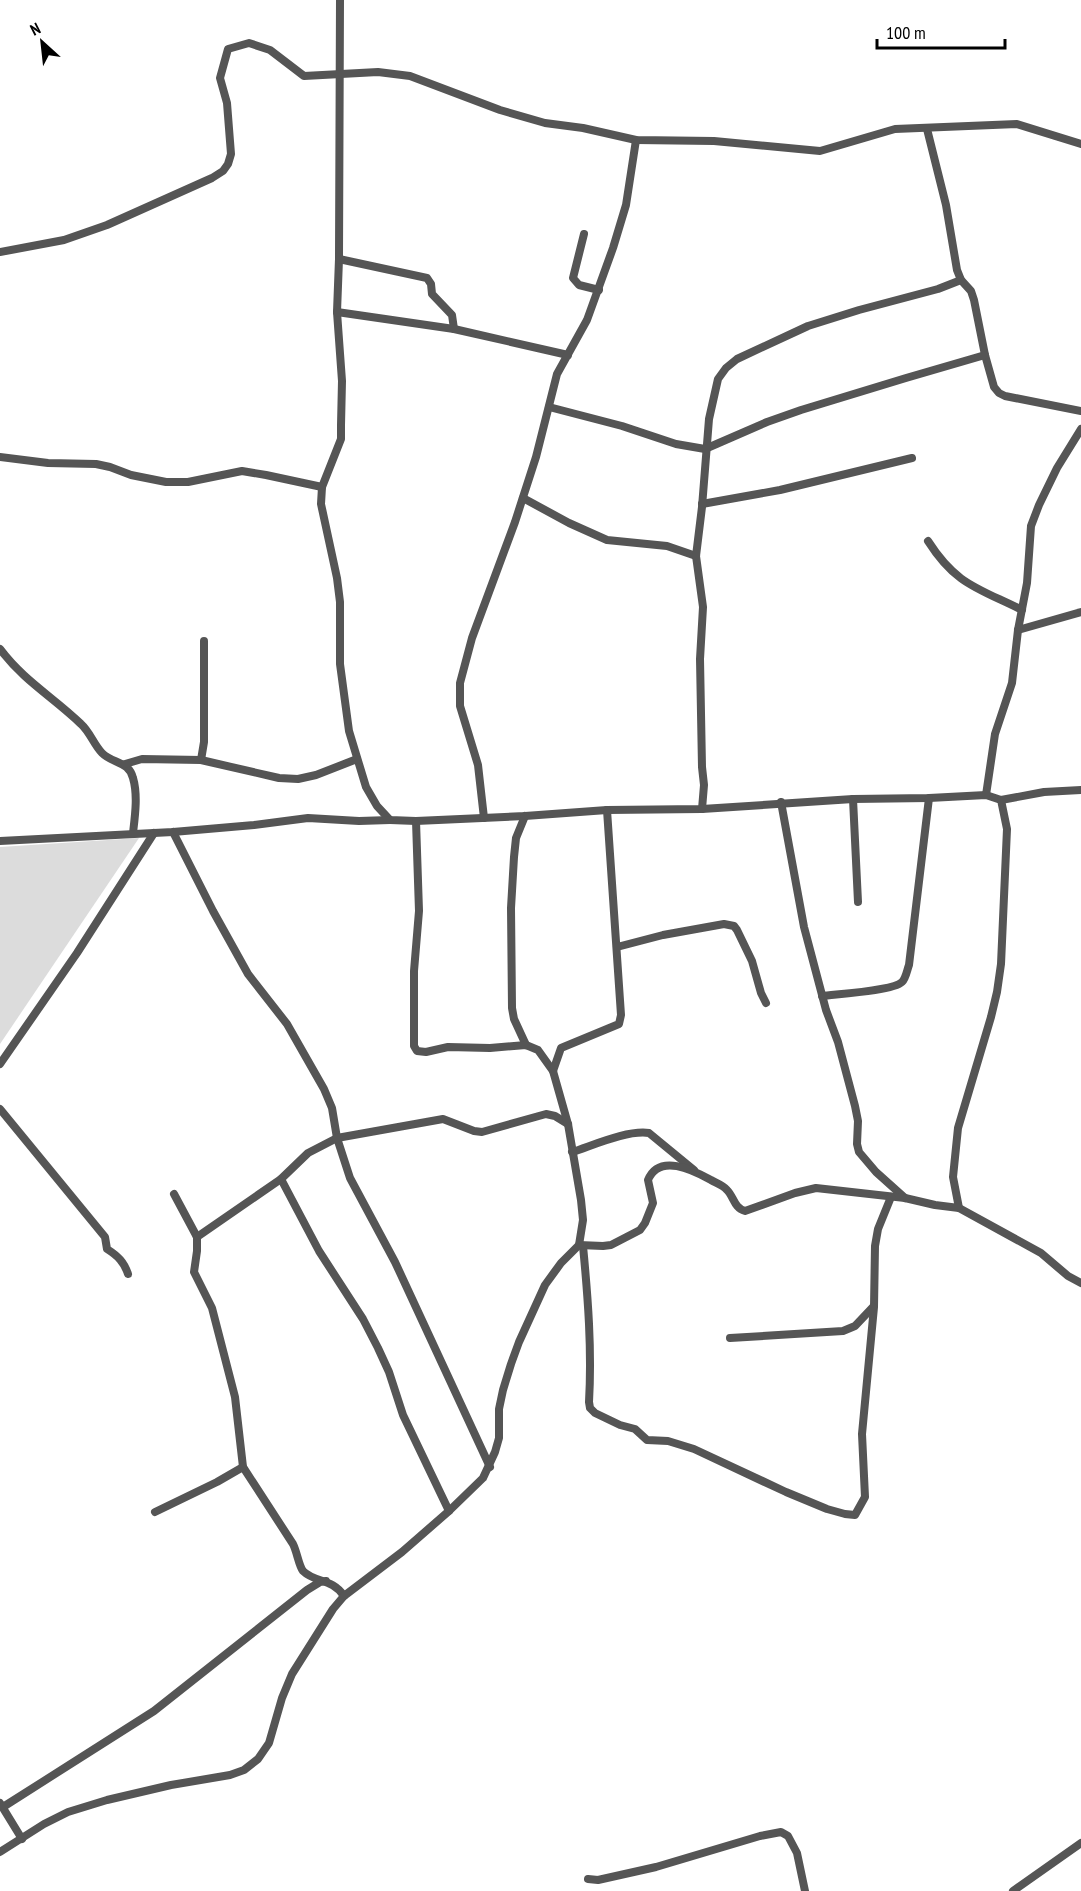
<svg xmlns="http://www.w3.org/2000/svg" width="1081" height="1891" viewBox="0 0 1081 1891" font-family="'PT Sans Narrow',sans-serif">
  <rect width="100%" height="100%" fill="#fff"/>
  <polygon fill="#dcdcdc" points="139,838 0,1044 0,847"/>
  <g fill="none" stroke-linecap="round" stroke-linejoin="round">
    <g stroke="#555" stroke-width="8">
      <polyline points="340,0 339,259 337,312 342,381 341,425 341,439 322,487 321,504 337,578 340,602 340,664 349,731 366,787 377,806 390,820 416,821 525,816 607,810 702,809 853,799 929,798 986,795 1001,800 1007,829 1001,964 997,992 991,1017 958,1128 953,1177 959,1208 1041,1253 1068,1276 1081,1283"/>
      <polyline points="927,129 946,205 957,270 961,280 971,291 974,300 985,355 994,387 999,393 1005,396 1081,411"/>
      <polyline points="584,234 573,278 579,285 599,290"/>
      <polyline points="0,252 64,240 107,225 212,178 223,171 228,164 231,154 227,103 220,78 228,49 249,43 270,50 304,76 378,72 410,76 500,110 545,123 583,128 636,140 714,141 820,151 895,129 1017,124 1081,144"/>
      <polyline points="339,259 427,278 431,284 432,294 452,315 454,329"/>
      <polyline points="337,312 454,329 568,355"/>
      <polyline points="549,407 622,426 676,444 705,449 767,422 801,410 906,378 985,355"/>
      <polyline points="0,457 48,463 96,464 110,467 131,475 166,482 188,482 242,471 266,475 322,487"/>
      <polyline points="523,498 569,523 607,540 667,546 696,556"/>
      <polyline points="702,504 780,490 912,458"/>
      <path d="M928,541C956,585 978,588 1022,610"/>
      <polyline points="1018,630 1081,612"/>
      <path d="M0,649C24,681 53,697 81,724C90,732 94,745 102,753C113,764 129,761 133,778C138,795 135,816 133,833"/>
      <polyline points="201,760 204,742 204,641"/>
      <polyline points="125,764 142,759 201,760 279,778 298,779 316,775 357,759"/>
      <polyline points="986,795 995,734 1012,683 1018,630 1027,583 1031,526 1039,505 1057,468 1081,429"/>
      <polyline points="853,799 858,902"/>
      <polyline points="1001,800 1044,792 1081,790"/>
      <polyline points="781,802 804,927 826,1010 838,1042 855,1106 858,1121 857,1144 859,1152 876,1172 905,1198"/>
      <polyline points="702,809 704,785 702,767 700,659 703,607 696,556 702,507 709,419 718,379 726,368 737,359 808,326 859,310 938,289 961,280"/>
      <polyline points="525,816 516,838 514,857 511,908 512,1008 514,1019 526,1045"/>
      <polyline points="484,818 478,765 460,706 460,683 472,638 515,522 536,457 557,374 587,320 613,248 626,205 636,140"/>
      <polyline points="416,821 419,911 414,971 414,1046 417,1051 426,1052 448,1047 490,1048 526,1045 538,1050 553,1071"/>
      <polyline points="173,832 213,911 248,974 287,1024 324,1089 332,1108 337,1138 350,1178 395,1262 490,1467"/>
      <polyline points="0,841 173,832 254,825 308,818 359,821 390,820"/>
      <polyline points="617,947 663,935 724,924 734,926 737,930 752,961 761,993 766,1003"/>
      <path d="M822,996C837,994 893,991 902,982C906,978 907,970 909,965L929,798"/>
      <polyline points="0,1064 77,953 154,833"/>
      <path d="M0,1109L105,1237L107,1249C118,1256 124,1262 128,1274"/>
      <path d="M572,1152C594,1145 627,1130 649,1133L694,1170"/>
      <polyline points="281,1179 319,1251 363,1319 378,1348 389,1372 403,1415 449,1511"/>
      <path d="M174,1194L197,1237V1251L194,1272L212,1308L235,1397L243,1467L293,1544C297,1552 299,1566 303,1571C315,1583 332,1578 344,1596"/>
      <polyline points="197,1237 281,1179 308,1153 337,1138 443,1119 474,1131 482,1132 546,1114 555,1116 568,1124"/>
      <path d="M579,1245L603,1246L611,1245L640,1230L645,1223L653,1203L648,1180C659,1153 693,1170 711,1180C716,1183 723,1185 727,1190C734,1197 734,1208 745,1211L795,1193L816,1188L905,1198L935,1205L959,1208"/>
      <path d="M583,1246C588,1298 592,1350 589,1402L590,1408L595,1413L620,1425L635,1429L647,1440L668,1441L694,1449L786,1492L827,1509L845,1514L855,1515L865,1497L862,1434L874,1307L875,1246L878,1229L891,1197"/>
      <polyline points="730,1338 843,1331 855,1326 873,1307"/>
      <polyline points="155,1512 217,1482 243,1467"/>
      <polyline points="0,1803 22,1839"/>
      <polyline points="3,1807 154,1711 307,1590 320,1582 326,1581"/>
      <polyline points="0,1852 44,1824 68,1812 107,1800 171,1785 230,1775 244,1770 258,1759 269,1743 282,1698 292,1674 333,1609 344,1596 402,1552 449,1511 483,1478 495,1452 499,1438 499,1409 503,1390 511,1364 519,1342 545,1285 561,1263 579,1245 583,1220 581,1200 568,1124 553,1071 561,1048 619,1024 621,1015 607,810"/>
      <polyline points="588,1879 598,1880 656,1867 760,1836 781,1832 788,1836 797,1853 805,1891"/>
      <polyline points="1013,1891 1081,1843"/>
    </g>
  </g>
  <g transform="translate(42 42) rotate(333)" stroke="#ffffff" stroke-width="4.5" paint-order="stroke">
  <path d="M0-4.5L10 22L0 15L-10 22Z" fill="#000000"/>
  <text y="-9" font-size="16" font-weight="bold" text-anchor="middle" fill="#000000">N</text>
  </g>
  <path d="M877 39v9h128v-9" fill="none" stroke="#000000" stroke-width="3"/>
  <text x="886" y="39" font-size="18" fill="#000000" stroke="#ffffff" stroke-width="4.5" paint-order="stroke">100 m</text>
</svg>
